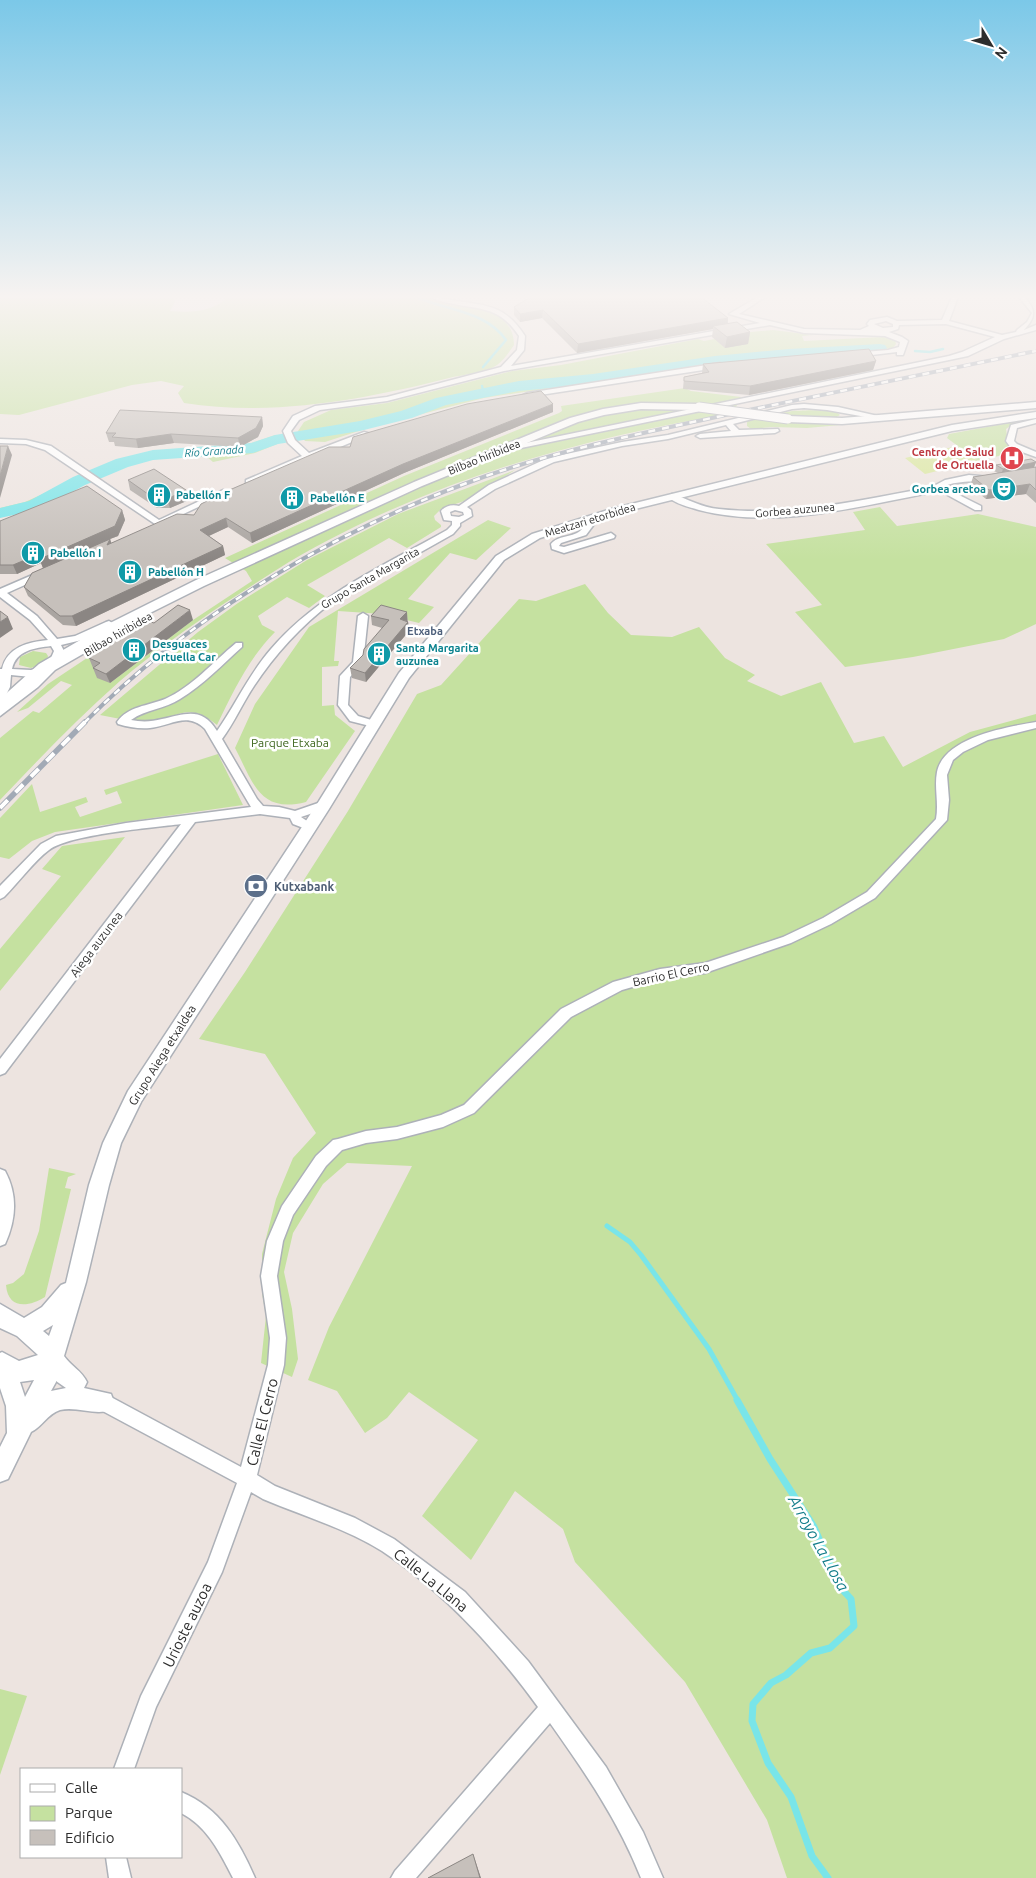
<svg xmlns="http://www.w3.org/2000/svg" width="1036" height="1878" viewBox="0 0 1036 1878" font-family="Ubuntu,sans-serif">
  <rect width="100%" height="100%" fill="#ede4e0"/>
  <g fill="#c5e1a0">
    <path d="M0,297H174L175,302L170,311C191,313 212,312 228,297H464L443,298V302C470,306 514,309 514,345C509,352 504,360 497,365C489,371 464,375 453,377C367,399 274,417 184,403L178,393L184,386L161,381L132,385L19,415L0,414Z"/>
    <polygon points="773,330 813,335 802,336 804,341 883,337 895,340 896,344 893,348 886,349 717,363 484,398 368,428 325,442 305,441 298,431 304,422 331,410 387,403 512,371 561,365 698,339 704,341 751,332"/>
    <path d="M685,388L691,391L741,397L732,415L728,414C576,439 423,483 289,562C268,575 247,589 225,603C189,627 153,653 120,681C78,718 39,759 0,800V738L33,711L39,713L72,685L61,681L28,708L17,712L48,684L108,644L104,672L110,683L193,620L252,581L246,571L225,558L404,476L559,413L562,411L561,406Z"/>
    <path d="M792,411C804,411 833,408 840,415L835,418L800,417L777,414Z"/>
    <polygon points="758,418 823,424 862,423 807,428 772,427 751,429 747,426 747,421"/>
    <polygon points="1025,420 1014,423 1006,429 1008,442 1019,451 978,461 947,438 949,434"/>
    <polygon points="275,435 277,444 255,453 213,462 206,456 150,458 117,467 41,506 0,517 0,508 25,502 110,464 149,453 175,449 240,447"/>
    <path d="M515,470L467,500L441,509L434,516L435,520L441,525V527L407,548L389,538L307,585L325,596L309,608L287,597L258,616L262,625L275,632C249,658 233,692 217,725C186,699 177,721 147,721C131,722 115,718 100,715L198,632L238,603L307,560L398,514Z"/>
    <polygon points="880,507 897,526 978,514 1036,527 1036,624 1004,639 913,657 845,667 795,612 822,605 766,544 865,530 853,512"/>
    <path d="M488,520L511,528L476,560L450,553L408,599L434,607L419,623L382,614L338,611L334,661H339L338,666L322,667V706L334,705L335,715L355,731L306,802C259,814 253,782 235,748L255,704L309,627Z"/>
    <polygon points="585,584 608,613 631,635 672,637 699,627 725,658 755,675 747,681 781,696 821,682 854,743 884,736 903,767 970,732 1036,714 1036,1878 787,1878 767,1820 685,1682 575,1562 563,1529 515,1491 471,1560 422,1516 478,1440 409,1392 387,1418 365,1433 337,1391 308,1380 329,1327 412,1166 347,1163 323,1184 293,1233 284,1272 292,1309 298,1359 292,1377 261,1363 266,1316 262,1293 262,1254 276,1199 293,1158 316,1133 265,1054 199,1039 245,972 348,811 417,694 441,685 519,599 536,601"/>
    <polygon points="33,651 46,653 48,656 46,662 31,668 19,665 20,657"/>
    <polygon points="218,754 243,805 55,832 32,841 9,859 0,857 0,818 32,784 40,812 86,797 88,802 75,807 80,817 122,803 117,791 106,795 104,790"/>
    <polygon points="125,837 110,856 0,991 0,949 61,876 42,869 62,846"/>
    <path d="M49,1168L76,1174L68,1177L65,1188L71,1189L45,1297C29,1307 8,1310 6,1285L13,1283L24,1274L39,1231Z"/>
    <polygon points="0,1689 27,1696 0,1775"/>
  </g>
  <polygon fill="#d9e79c" points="957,446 978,461 925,474 905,458"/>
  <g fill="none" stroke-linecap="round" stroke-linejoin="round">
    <g stroke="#79e5e9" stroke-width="2.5">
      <path d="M416,297C446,310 486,311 506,340L483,367"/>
      <polyline points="915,351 930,352 943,349"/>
      <polyline points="482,386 484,393"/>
    </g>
    <polyline stroke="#79e5e9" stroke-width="5" points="607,1226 630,1242 641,1255 709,1349 738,1401"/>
    <polyline stroke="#79e5e9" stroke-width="7" points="737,1400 770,1459 814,1527 839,1586 851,1599 854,1626 830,1648 811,1653 786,1675 771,1683 753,1704 752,1721 768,1763 791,1797 812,1856 828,1878"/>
    <polygon fill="#79e5e9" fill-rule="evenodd" points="880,344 885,345 887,348 885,351 789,357 715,366 593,384 519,391 446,405 412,418 360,431 278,444 253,453 153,460 128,467 85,485 41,509 0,518 0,508 29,501 73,477 116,459 153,450 251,443 275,435 360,421 401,411 436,398 519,381 593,374 715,356 789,349"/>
    <g stroke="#adb1b8" stroke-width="3">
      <g id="minor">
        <path d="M431,297C440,297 449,300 458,301C491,306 506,307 525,336L524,350L511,366L760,323L729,314L758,297H765L739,314L804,329L860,330L869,326L867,324L870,320L887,317L897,321L942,320L952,297H958L949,321L1002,335L1016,332L1017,330L1027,322L1032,313L1019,297H1025C1036,311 1036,317 1024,330L1036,325V330L1004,339L968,356L949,360L521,448L510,445L514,443L521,444L949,356L962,352L995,337L946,324L899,325L898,329L889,332L902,337L908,341L903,355H897V352L855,357H852V353L888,350L899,347L900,342L885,336L804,333L770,325L504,371L387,401L320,410L299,420L291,431L295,440L309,453L364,432L371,434L252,484H246V480L302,456L288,443L283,431L293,416L315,406L387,397L501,367L517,350L519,336C499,306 481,310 449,303C443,302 435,300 431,297ZM886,321L893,324V327L883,328L874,324Z"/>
        <polygon points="720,363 724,365 723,367 527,397 523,395 527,393"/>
        <path d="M804,404L838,407L887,418L883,420L827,410L804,408L792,409L733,424L739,430L778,429L779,431L775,433L700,438L696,436L700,434L731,431L726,425L668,439L622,446L554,462L495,489L467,507L471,510L472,516L460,523V526L453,534L332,602C301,626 275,654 254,686C242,704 234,723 222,739L257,799L263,806L279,807L295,811L324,801L328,802L330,805L328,808L301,817L307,821H316L318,824L316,827L306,829L293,824L290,818L260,814L195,822L5,1073L0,1075V1059L181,824C152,828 70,834 49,850C34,861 18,883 4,897L0,899V886L41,844L56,836L126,823L251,807L205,729C187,711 171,726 150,728C139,729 128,727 118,724L117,722C128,706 148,706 165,699C192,687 213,662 236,643H242V647C222,665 203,685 180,699C165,709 146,709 131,720C141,722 151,722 162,719C185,714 202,706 217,731C236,704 249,674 271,649C318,594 385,565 447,530L452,525V521L444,520L441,511C445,506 452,504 459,506L489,485L548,458L622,442L668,435L792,405ZM455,510L463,512L464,515L459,517L451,516L450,512Z"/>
        <polygon points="1036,419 1036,423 1017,428 1014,441 1017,444 1036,452 1036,457 1011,448 1006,441 1011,425"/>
        <polygon points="0,439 26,440 51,446 159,520 223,490 230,492 158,526 45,450 26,444 0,443"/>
        <path d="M969,475L990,477L994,479C987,484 960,478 943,487L981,506V510H975L942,492H935C859,506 776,530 699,510C689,507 676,504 668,497L672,494C688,499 703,508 719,509C791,517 862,500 932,487L945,480Z"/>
        <path d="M594,516L598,519L586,535L561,543L559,546L564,547L611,533L615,536L614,538L564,553L552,549L551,544C558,535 571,538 580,531C586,527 587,519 594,516Z"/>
        <path d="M44,570L49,573L47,575L7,593L37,616L57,639L75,636L106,622L109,621L114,624L86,639L61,645L64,651L62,659L110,630L140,618L145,621L116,635L55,670L38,687L0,716V708L39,675L31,677L11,675L10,687L4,699L0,700V669H2C7,647 28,642 48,640L30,620L0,597V589ZM51,646L54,651L48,665L31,670L12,669C16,650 35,648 51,646Z"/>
        <polygon points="363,613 368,616 363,663 350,677 348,705 358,716 378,722 379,724 378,726 374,727 350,721 338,705 340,676 353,662 358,616"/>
        <path d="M1036,722V728L988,740L963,752L953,760L947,775L949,800L947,820L875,898L831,924L791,943L705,973L660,979L622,990L571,1017L474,1113L443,1127L397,1139L366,1143L342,1150L326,1166L293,1215L283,1241L277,1276L286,1338L284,1365L257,1475L275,1486L355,1518L394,1539L465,1592L528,1661L606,1767L643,1832L663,1878H641C618,1820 586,1774 550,1723L416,1878H391L395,1871L538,1707C495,1648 444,1592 382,1551C345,1528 303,1516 263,1499L251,1492L222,1572L156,1707L134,1769H114L141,1696L208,1562L237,1483L97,1408L95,1402L97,1396L103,1394L109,1396L241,1467L268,1365L270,1338L261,1276L267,1241L282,1206L316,1156L333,1140L338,1139L366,1131L397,1127L441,1115L464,1105L561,1009L613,982L660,969L705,963L783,937L823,918L867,892L936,819C939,803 934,787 937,772C944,737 1007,727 1036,722Z"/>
        <path d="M0,1169L5,1171C18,1195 16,1220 5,1244L0,1246Z"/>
        <path d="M181,1792C220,1808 239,1841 255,1878H233C220,1853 208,1827 181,1813Z"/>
        <polygon points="106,1857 126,1857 131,1878 109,1878"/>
      </g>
    </g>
    <g stroke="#adb1b8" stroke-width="3">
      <g id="tertiary">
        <polygon points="1036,402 1036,408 842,424 788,422 783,419 788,416 842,418"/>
        <polygon points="641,403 699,404 704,407 699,410 641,409 604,415 578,422 422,486 204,586 114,631 49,670 5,709 0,710 0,699 39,664 106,625 196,580 414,482 570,418 603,409"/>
        <path d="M1036,412V418L952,431L619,513L540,538L504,560L409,678L329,809L141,1102L121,1143L109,1185L86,1282L64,1356C71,1366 82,1371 87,1382L84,1388L111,1394L114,1402L111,1410C95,1416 77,1406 60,1410C47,1414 42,1427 31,1432L8,1479L0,1482V1447L7,1433L6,1406L0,1388V1353L2,1352L19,1361L38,1355L17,1336L0,1328V1304L24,1318L42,1307L61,1285L66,1283L89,1185L103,1143L128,1091L319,801L399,673L496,556L532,534L611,509L952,425ZM53,1325L49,1336L43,1331ZM34,1380L25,1397L20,1382ZM56,1381L66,1388L51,1391L56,1382Z"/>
      </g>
    </g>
    <use href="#minor" fill="#fff" fill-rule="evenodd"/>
    <use href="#tertiary" fill="#fff" fill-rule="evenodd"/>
    <g stroke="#a2aab6" stroke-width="4">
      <path id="rail-far1" d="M84,723C194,612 339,528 486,476C570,447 657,430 744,411C842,391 939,371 1036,351"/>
    </g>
    <g stroke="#a2aab6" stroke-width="5.5">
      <polyline id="rail" points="0,808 85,722"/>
    </g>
    <use href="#rail-far1" stroke="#fff" stroke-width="2.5" stroke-dasharray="7" stroke-linecap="butt"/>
    <use href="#rail" stroke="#fff" stroke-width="4" stroke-dasharray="11" stroke-linecap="butt"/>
    <g stroke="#adb1b8" stroke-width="11" stroke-linecap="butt">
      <polyline id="tertiary-bridge" points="699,407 788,419"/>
    </g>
    <use href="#tertiary-bridge" stroke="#fff" stroke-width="9"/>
  </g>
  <g fill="#aaa5a1">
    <polygon points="514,307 728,318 728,323 750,332 748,344 725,348 712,337 713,329 577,353 542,318 520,322 514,315"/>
    <polygon points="876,361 873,370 749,395 683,389 684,377 702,373 703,364"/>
    <polygon points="553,412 404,473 252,543 228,527 209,536 223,546 225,555 76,626 63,625 28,596 24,587 43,568 41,563 17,574 0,574 0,521 122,510 125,520 118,536 110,539 111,543 194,515 350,447"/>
    <polygon points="262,417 263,426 258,437 240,447 174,443 138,448 115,446 114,442 109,442 106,433"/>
    <polygon points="1036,462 1034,468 1036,467 1036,503 1026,494 986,499 970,486 973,477 998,473 994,471 996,465"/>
    <polygon points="128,480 186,490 189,500 170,508 157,508 130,490"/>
    <polygon points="407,612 409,631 366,682 352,678 350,668 363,655 382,628 372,625 371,616"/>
    <polygon points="193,620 110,683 97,678 89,658 154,623"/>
  </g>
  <g fill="#8b8683">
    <polygon points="543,310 542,318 520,322 520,314"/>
    <polygon points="728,318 727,327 713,326 713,329 577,353 578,344"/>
    <polygon points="750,332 748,344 725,348 727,337"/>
    <polygon points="876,361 873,370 749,395 750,386"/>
    <polygon points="553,404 553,412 404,473 252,543 250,533 403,464"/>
    <polygon points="262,417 263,426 258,437 240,447 238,438"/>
    <polygon points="171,434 174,443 138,448 136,439"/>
    <polygon points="8,446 12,455 0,498 0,476"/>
    <polygon points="1036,462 1033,469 1001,475 1003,469"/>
    <polygon points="1030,484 1026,494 986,499 989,490"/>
    <polygon points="186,490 189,500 170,508 167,499"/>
    <polygon points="122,510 125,520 118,536 110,539 113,548 43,568 41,563 17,574 13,565 44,552"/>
    <polygon points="226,518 228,527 202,539 200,530"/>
    <polygon points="223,546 225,555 76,626 72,616"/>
    <polygon points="190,610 193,620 110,683 106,674"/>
    <polygon points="407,612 407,621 400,619"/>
    <polygon points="8,617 13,629 0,638 0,622"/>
    <polygon points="408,622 409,631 366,682 365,673"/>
    <polygon points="473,1854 481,1878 480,1878"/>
  </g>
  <g fill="#c6c0bb" stroke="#8b8683">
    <polygon points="535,297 701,297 728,318 578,344 543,310 520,314 514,307 529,298"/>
    <polygon points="737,322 750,332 727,337 713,326"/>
    <polygon points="869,349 876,361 750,386 684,381 684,377 709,372 703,364"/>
    <polygon points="541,391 553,404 403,464 250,533 226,518 200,530 223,546 72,616 60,616 24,587 32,573 110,539 107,545 177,514 194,515 201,504 213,498 211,498 329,447 350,447 353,437 467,404"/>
    <polygon points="120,410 262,417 256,428 238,438 171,434 136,439 112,437 116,433 106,433"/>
    <polygon points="0,446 8,446 0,476"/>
    <polygon points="1031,459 1036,462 1003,469 996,465"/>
    <polygon points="1036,467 1036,490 1030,484 989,490 973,477"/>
    <polygon points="154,469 186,490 167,499 155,499 128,480"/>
    <polygon points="87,486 122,510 115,526 40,559 44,552 13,565 0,565 0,521"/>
    <polygon points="178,605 190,610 106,674 93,668 100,663 89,658 142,619 154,623"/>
    <polygon points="381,605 407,612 400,619 408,622 365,673 350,668 363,655 364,649 389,620 371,616"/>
    <polygon points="0,611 8,617 0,622"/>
    <polygon points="473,1854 480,1878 428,1878"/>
  </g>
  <linearGradient id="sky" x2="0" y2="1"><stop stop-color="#7bc8e8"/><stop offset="0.53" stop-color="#f7f3f1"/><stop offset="1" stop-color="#f7f3f1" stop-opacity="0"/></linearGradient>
  <rect width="1036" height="560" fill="url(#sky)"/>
  <defs>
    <g id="hospital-disc" transform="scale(1.25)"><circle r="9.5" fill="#e0444e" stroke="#fff"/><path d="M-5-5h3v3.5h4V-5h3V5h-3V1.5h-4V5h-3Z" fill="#fff"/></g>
    <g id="theatre-disc" transform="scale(1.25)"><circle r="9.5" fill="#0f9aa8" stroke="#fff"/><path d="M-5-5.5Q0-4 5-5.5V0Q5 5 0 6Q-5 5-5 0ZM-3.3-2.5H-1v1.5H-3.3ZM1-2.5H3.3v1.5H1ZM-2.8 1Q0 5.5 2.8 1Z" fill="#fff"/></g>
    <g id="building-disc" transform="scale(1.25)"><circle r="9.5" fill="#0f9aa8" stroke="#fff"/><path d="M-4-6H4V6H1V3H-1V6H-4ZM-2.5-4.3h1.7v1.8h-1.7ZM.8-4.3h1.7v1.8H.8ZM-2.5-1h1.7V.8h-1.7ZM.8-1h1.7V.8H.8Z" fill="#fff"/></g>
    <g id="bank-disc" transform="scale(1.25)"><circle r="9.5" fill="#5c6f8a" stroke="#fff"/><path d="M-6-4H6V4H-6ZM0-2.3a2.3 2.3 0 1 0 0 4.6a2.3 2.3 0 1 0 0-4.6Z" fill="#fff"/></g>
  </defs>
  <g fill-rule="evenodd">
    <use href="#hospital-disc" x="1012" y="458"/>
    <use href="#theatre-disc" x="1004" y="489"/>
    <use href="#building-disc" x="159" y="495"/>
    <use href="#building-disc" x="292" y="498"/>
    <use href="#building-disc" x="33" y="553"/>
    <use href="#building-disc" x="130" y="572"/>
    <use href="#building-disc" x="134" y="650"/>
    <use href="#building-disc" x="379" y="654"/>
    <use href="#bank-disc" x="256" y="886"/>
  </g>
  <g text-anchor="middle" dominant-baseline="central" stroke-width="5" stroke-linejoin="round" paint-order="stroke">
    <g font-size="11" font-style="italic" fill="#157e8b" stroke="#fff">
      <text transform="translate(214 451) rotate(-4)">Río Granada</text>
    </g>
    <g font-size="11" font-weight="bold" fill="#be3a42" stroke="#fff" text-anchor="end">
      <text x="994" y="452">Centro de Salud<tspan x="994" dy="13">de Ortuella</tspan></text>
    </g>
    <g font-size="11" fill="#2d2d2d" stroke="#fff">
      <text transform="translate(484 457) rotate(-22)">Bilbao hiribidea</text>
      <text transform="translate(795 510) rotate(-5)">Gorbea auzunea</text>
      <text transform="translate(590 520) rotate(-17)">Meatzari etorbidea</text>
      <text transform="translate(370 578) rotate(-30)">Grupo Santa Margarita</text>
      <text transform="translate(118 634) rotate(-30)">Bilbao hiribidea</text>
    </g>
    <g font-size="11" font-weight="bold" fill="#0d838f" stroke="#fff" text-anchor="start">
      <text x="986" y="489" text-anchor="end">Gorbea aretoa</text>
      <text x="176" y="495">Pabellón F</text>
      <text x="310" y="498">Pabellón E</text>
      <text x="50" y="553">Pabellón I</text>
      <text x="148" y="572">Pabellón H</text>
      <text x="152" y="644">Desguaces<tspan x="152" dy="13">Ortuella Car</tspan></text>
      <text x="396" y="648">Santa Margarita<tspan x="396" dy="13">auzunea</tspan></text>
    </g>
    <g font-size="11" font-weight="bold" fill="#4f617c" stroke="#fff">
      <text x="425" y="631">Etxaba</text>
    </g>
    <g font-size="12" fill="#3f671f" stroke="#fff">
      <text x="290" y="742">Parque Etxaba</text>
    </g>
    <g font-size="12" font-weight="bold" fill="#4e5e75" stroke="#fff" text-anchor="start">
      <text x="274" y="886">Kutxabank</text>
    </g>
    <g font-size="12" fill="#2d2d2d" stroke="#fff">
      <text transform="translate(96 944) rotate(-53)">Aiega auzunea</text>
      <text transform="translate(671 974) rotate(-12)">Barrio El Cerro</text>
      <text transform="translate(162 1055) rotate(-58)">Grupo Aiega etxaldea</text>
    </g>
    <g font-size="15" fill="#2d2d2d" stroke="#fff">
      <text transform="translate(262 1422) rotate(-76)">Calle El Cerro</text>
      <text transform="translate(431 1580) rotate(39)">Calle La Llana</text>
      <text transform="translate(187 1625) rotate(-64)">Urioste auzoa</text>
    </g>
    <g font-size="16" font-style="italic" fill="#157e8b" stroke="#fff">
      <text transform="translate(819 1543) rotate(61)">Arroyo La Llosa</text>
    </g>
  </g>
  <rect x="20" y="1768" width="162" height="90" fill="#ffffff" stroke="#ababab"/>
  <rect x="30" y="1784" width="25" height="8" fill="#ffffff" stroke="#ababab"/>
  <text x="65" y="1793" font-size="15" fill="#2d2d2d">Calle</text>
  <rect x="30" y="1806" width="25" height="15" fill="#c5e1a0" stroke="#ababab"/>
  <text x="65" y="1818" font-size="15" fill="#2d2d2d">Parque</text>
  <rect x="30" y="1830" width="25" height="15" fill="#c6c0bb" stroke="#ababab"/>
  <text x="65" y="1843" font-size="15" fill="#2d2d2d">Edificio</text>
  <g transform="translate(991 45) rotate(128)" stroke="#ffffff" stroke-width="4" paint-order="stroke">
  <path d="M0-4L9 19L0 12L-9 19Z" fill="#2d2d2d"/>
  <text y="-8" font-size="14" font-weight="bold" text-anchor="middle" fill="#2d2d2d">N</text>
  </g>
</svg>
